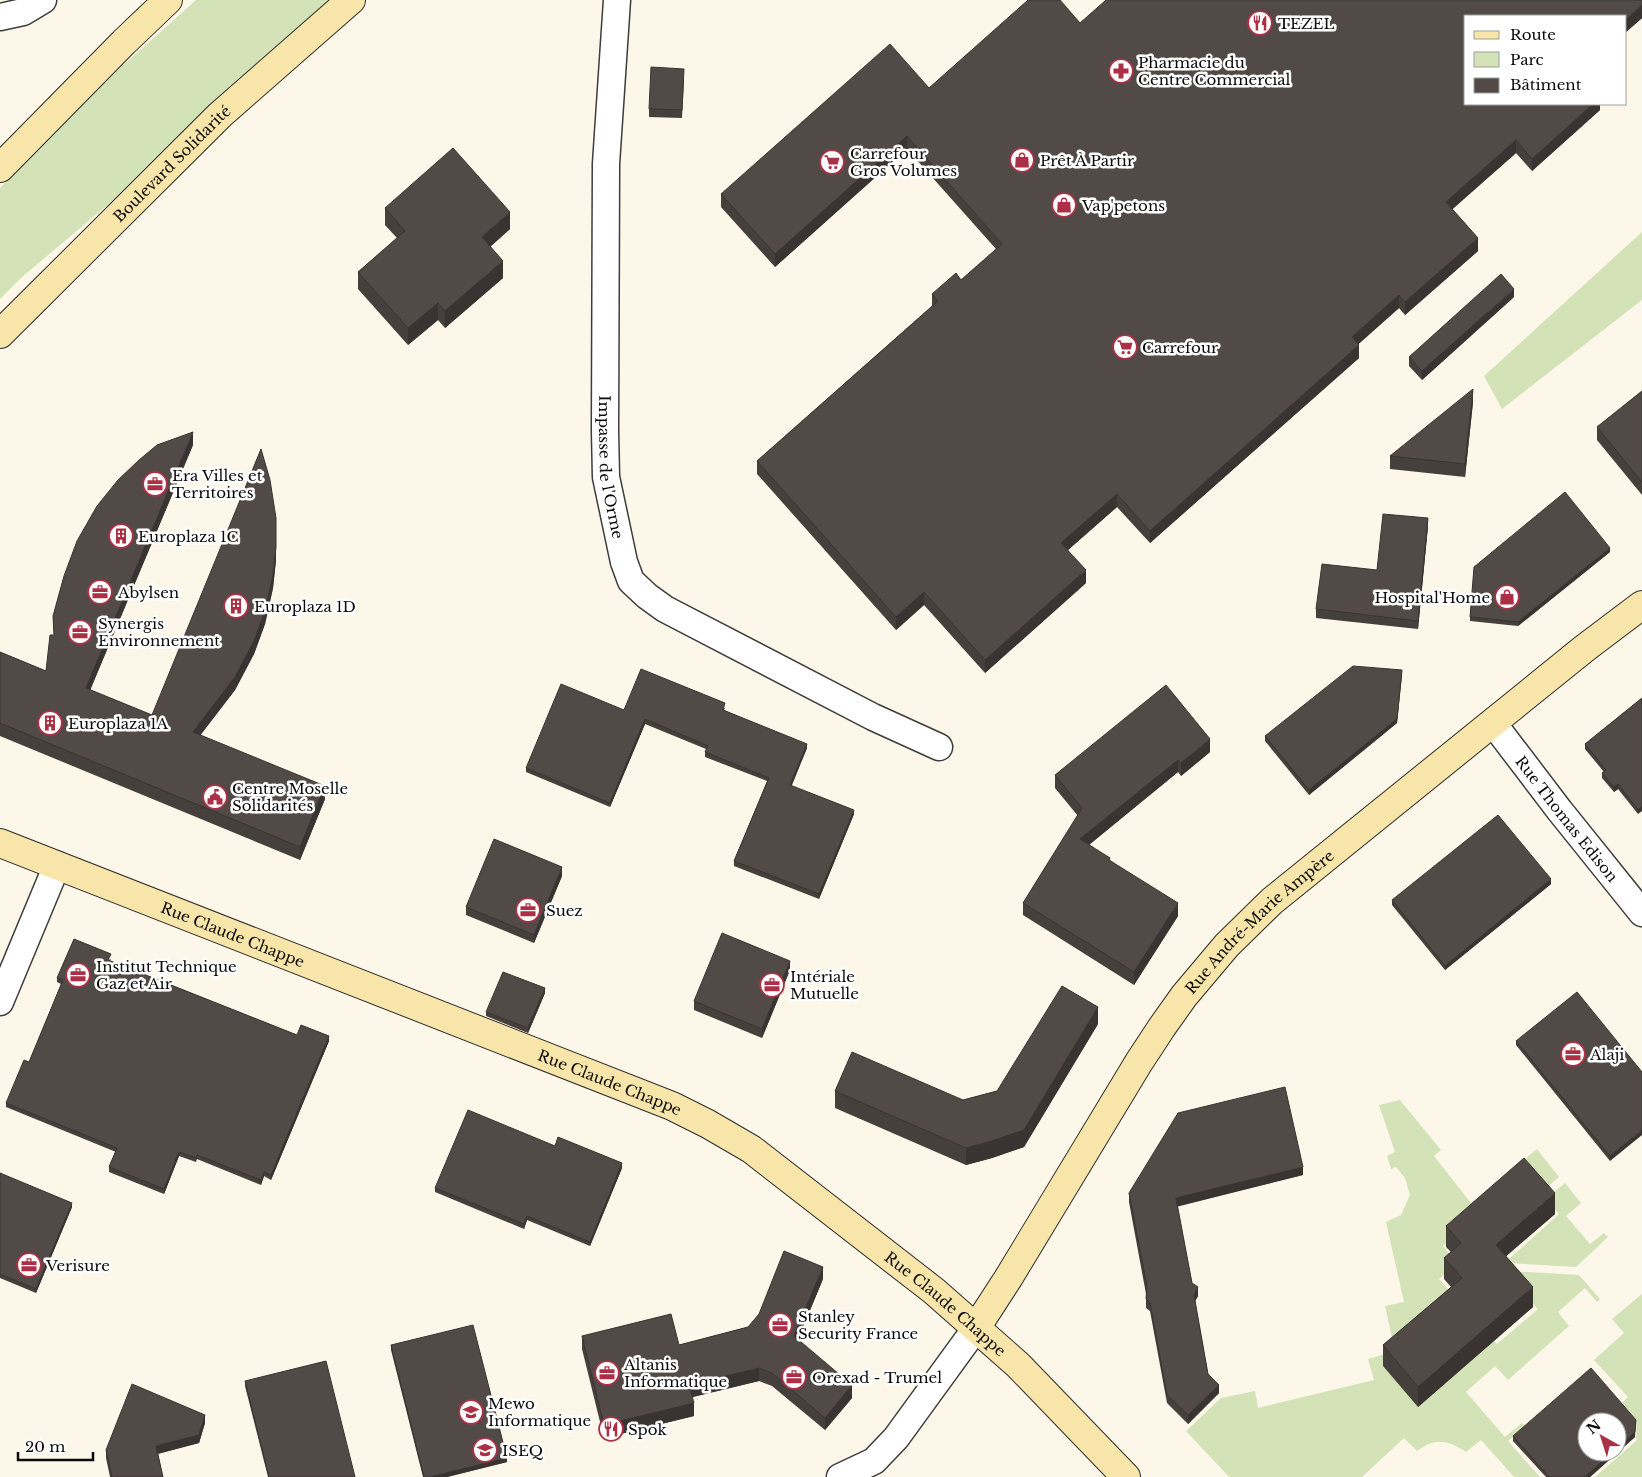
<svg xmlns="http://www.w3.org/2000/svg" width="1642" height="1477" viewBox="0 0 1642 1477" font-family="'Libre Baskerville',serif">
  <rect width="100%" height="100%" fill="#fdf7e9"/>
  <g fill="#d3e3b7">
    <polygon points="196,0 332,0 213,105 123,192 22,277 0,299 0,188 111,76"/>
    <polygon points="1642,232 1642,300 1502,409 1484,376"/>
    <path d="M1400,1100L1441,1150L1434,1156L1471,1203L1537,1149L1559,1177L1540,1193L1523,1175L1443,1246L1452,1257V1268L1439,1279L1497,1344L1538,1309L1509,1278L1510,1271L1579,1275L1600,1299L1597,1302L1585,1288L1558,1312L1569,1326L1508,1380L1495,1366L1466,1392L1505,1437L1522,1423L1525,1426L1508,1441L1540,1477H1514L1481,1440L1466,1452C1448,1440 1435,1437 1417,1451L1404,1438L1362,1477H1229L1186,1431L1221,1398L1255,1391L1258,1408L1374,1380L1368,1359L1395,1351L1385,1306L1404,1302L1386,1222L1401,1215L1410,1195L1405,1178L1396,1167L1391,1169L1387,1156L1395,1152L1379,1105Z"/>
    <polygon points="1565,1183 1581,1203 1566,1216 1590,1244 1604,1233 1608,1237 1576,1267 1509,1263 1509,1259 1559,1214 1545,1200"/>
    <polygon points="1642,1294 1642,1477 1595,1477 1636,1441 1637,1421 1622,1403 1628,1397 1594,1360 1624,1333 1612,1319"/>
  </g>
  <g fill="none" stroke-linecap="round" stroke-linejoin="round">
    <g stroke="#3d3d3d" stroke-width="29">
      <g id="street">
        <path id="s1" d="M617,0L606,164L605,431L606,477L624,562L631,581L647,596L665,609L873,717L939,747"/>
        <polyline points="0,17 23,12 43,0"/>
        <path id="s2" d="M1493,723L1560,811L1642,913"/>
        <polyline points="0,1002 57,865"/>
        <polyline points="840,1477 874,1461 896,1438 976,1328"/>
      </g>
    </g>
    <g stroke="#2c2c2c" stroke-width="30">
      <g id="secondary">
        <polyline points="0,168 124,42 168,0"/>
        <path id="s3" d="M0,334L220,115L351,0"/>
        <path id="s4" d="M0,843L672,1106L708,1124L751,1149L934,1291L1018,1365L1126,1477"/>
        <path id="s5" d="M976,1328L1009,1277L1139,1062L1162,1027L1184,996L1227,945L1272,901L1585,648L1642,605"/>
      </g>
    </g>
    <use href="#street" stroke="#fff" stroke-width="26"/>
    <use href="#secondary" stroke="#f7e5aa" stroke-width="28"/>
  </g>
  <g fill="#46403d">
    <polygon points="1642,0 1642,18 1626,32 1626,16 1466,16 1600,104 1600,110 1532,171 1516,153 1452,209 1478,251 1405,315 1399,308 1358,344 1359,358 1150,543 1117,507 1068,550 1086,583 985,673 924,605 896,630 757,474 757,461 932,306 932,294 961,280 996,249 907,149 775,267 721,207 721,194 929,88 1080,23"/>
    <polygon points="684,78 682,118 649,117 649,109"/>
    <polygon points="385,208 510,229 490,247 503,278 445,328 438,320 408,345 358,289 358,272 397,238 385,225"/>
    <polygon points="1514,297 1422,380 1409,366 1409,357"/>
    <polygon points="1642,391 1642,495 1597,440 1597,427"/>
    <polygon points="1473,402 1465,477 1390,469 1390,456"/>
    <polygon points="193,445 90,690 152,715 276,560 273,588 265,624 254,654 235,690 200,735 325,799 300,860 0,736 0,652 46,671 54,635 53,616"/>
    <polygon points="1428,526 1418,629 1316,618 1316,609 1377,570"/>
    <polygon points="1610,552 1518,626 1470,621 1470,617"/>
    <polygon points="1402,675 1397,723 1309,795 1265,741 1265,736"/>
    <polygon points="1642,698 1638,814 1618,789 1614,792 1602,778 1602,773 1604,772 1585,749 1585,744"/>
    <polygon points="725,708 724,710 807,748 791,786 854,814 819,899 734,866 734,861 767,781 705,757 705,752 706,749 645,724 610,807 526,772 526,768 624,710"/>
    <polygon points="1210,752 1181,776 1178,772 1089,845 1110,860 1178,916 1134,985 1023,915 1023,903 1078,816 1055,788 1055,775"/>
    <polygon points="562,876 534,943 466,915 466,907"/>
    <polygon points="1551,884 1445,970 1392,905 1392,900"/>
    <polygon points="111,959 110,961 297,1035 329,1041 271,1180 264,1176 261,1185 197,1159 196,1162 179,1156 164,1194 109,1172 109,1167 116,1152 6,1107 6,1103 29,1062 61,984 57,982 57,978"/>
    <polygon points="790,970 762,1038 694,1010 694,1001"/>
    <polygon points="545,993 528,1033 486,1016 486,1012"/>
    <polygon points="1098,1024 1024,1147 992,1158 966,1165 835,1108 835,1091 963,1100 997,1091"/>
    <polygon points="1516,1041 1642,1072 1610,1161 1516,1045"/>
    <polygon points="555,1146 622,1168 590,1246 527,1220 524,1229 435,1192 435,1188"/>
    <polygon points="0,1173 72,1207 36,1293 0,1278"/>
    <polygon points="1303,1175 1177,1206 1192,1283 1198,1296 1195,1301 1208,1374 1219,1393 1188,1424 1167,1403 1150,1311 1146,1308 1146,1294 1129,1202 1129,1193"/>
    <polygon points="1555,1214 1506,1256 1533,1307 1418,1407 1383,1366 1383,1345 1451,1287 1444,1279 1444,1258 1451,1252 1446,1247 1446,1226"/>
    <polygon points="823,1279 798,1339 852,1398 825,1430 772,1386 759,1381 692,1397 694,1416 604,1438 582,1349 582,1336 679,1345 748,1327"/>
    <polygon points="391,1345 507,1462 447,1477 423,1477 391,1350"/>
    <polygon points="245,1381 355,1477 268,1477 245,1386"/>
    <polygon points="205,1423 199,1443 158,1454 163,1477 110,1477 106,1458 106,1450"/>
    <polygon points="1513,1436 1635,1437 1590,1477 1546,1477 1513,1441"/>
  </g>
  <g fill="#393432">
    <polygon points="1642,5 1642,18 1626,32 1626,20"/>
    <polygon points="1593,104 1600,104 1600,110 1532,171 1532,159"/>
    <polygon points="907,136 907,149 775,267 775,254"/>
    <polygon points="1516,140 1516,153 1446,215 1446,202"/>
    <polygon points="510,212 510,229 482,254 482,237"/>
    <polygon points="1478,238 1478,251 1405,315 1405,302"/>
    <polygon points="503,261 503,278 445,328 445,311"/>
    <polygon points="1514,289 1514,297 1422,380 1422,371"/>
    <polygon points="1399,295 1399,308 1352,350 1352,337"/>
    <polygon points="438,303 438,320 408,345 408,328"/>
    <polygon points="1359,345 1359,358 1150,543 1150,531"/>
    <polygon points="1473,389 1473,402 1465,477 1465,464"/>
    <polygon points="193,432 193,445 86,700 86,688"/>
    <polygon points="1117,494 1117,507 1061,556 1061,543"/>
    <polygon points="276,518 276,560 273,588 265,624 254,654 235,690 193,745 193,732"/>
    <polygon points="1428,518 1428,526 1418,629 1418,621"/>
    <polygon points="1610,548 1610,552 1518,626 1518,622"/>
    <polygon points="1086,570 1086,583 985,673 985,660"/>
    <polygon points="924,592 924,605 896,630 896,617"/>
    <polygon points="1402,670 1397,723 1309,795 1309,790"/>
    <polygon points="645,719 645,724 610,807 610,803"/>
    <polygon points="1210,739 1210,752 1181,776 1181,763"/>
    <polygon points="807,744 807,748 790,790 790,785"/>
    <polygon points="1178,760 1178,772 1080,852 1080,839"/>
    <polygon points="1618,784 1618,789 1614,792 1614,787"/>
    <polygon points="325,786 325,799 300,860 300,847"/>
    <polygon points="1642,806 1642,811 1638,814 1638,810"/>
    <polygon points="854,810 854,814 819,899 819,894"/>
    <polygon points="562,867 562,876 534,943 534,935"/>
    <polygon points="1551,879 1551,884 1445,970 1445,966"/>
    <polygon points="1178,903 1178,916 1134,985 1134,972"/>
    <polygon points="790,961 790,970 762,1038 762,1029"/>
    <polygon points="545,988 545,993 528,1033 528,1028"/>
    <polygon points="1098,1007 1098,1024 1024,1147 992,1158 966,1165 966,1148"/>
    <polygon points="329,1036 329,1041 271,1180 271,1175"/>
    <polygon points="1642,1130 1642,1135 1610,1161 1610,1156"/>
    <polygon points="179,1152 179,1156 164,1194 164,1189"/>
    <polygon points="622,1163 622,1168 590,1246 590,1242"/>
    <polygon points="1303,1167 1303,1175 1176,1207 1176,1198"/>
    <polygon points="264,1172 264,1176 261,1185 261,1180"/>
    <polygon points="1555,1193 1555,1214 1496,1265 1496,1245"/>
    <polygon points="72,1203 72,1207 36,1293 36,1289"/>
    <polygon points="527,1216 527,1220 524,1229 524,1224"/>
    <polygon points="823,1267 823,1279 794,1349 794,1336"/>
    <polygon points="1198,1287 1198,1296 1194,1303 1194,1295"/>
    <polygon points="1533,1287 1533,1307 1418,1407 1418,1387"/>
    <polygon points="759,1368 759,1381 689,1398 689,1385"/>
    <polygon points="852,1385 852,1398 825,1430 825,1418"/>
    <polygon points="1219,1385 1219,1393 1188,1424 1188,1415"/>
    <polygon points="694,1403 694,1416 604,1438 604,1425"/>
    <polygon points="205,1415 205,1423 199,1443 156,1454 156,1446"/>
    <polygon points="1636,1420 1635,1437 1590,1477 1585,1477 1613,1452 1617,1452 1617,1449"/>
    <polygon points="507,1458 507,1462 447,1477 430,1477"/>
  </g>
  <g fill="#514a47" stroke="#393432">
    <polygon points="1028,0 1060,0 1080,23 1106,0 1642,0 1642,5 1626,20 1626,16 1466,16 1466,104 1593,104 1532,159 1516,140 1446,202 1478,238 1405,302 1399,295 1352,337 1359,345 1150,531 1117,494 1061,543 1086,570 985,660 924,592 896,617 757,461 938,301 932,294 956,273 961,280 1002,244 907,136 775,254 721,194 890,44 929,88"/>
    <polygon points="651,67 684,69 682,110 649,109"/>
    <polygon points="453,148 510,212 482,237 503,261 445,311 438,303 408,328 358,272 405,231 385,208"/>
    <polygon points="1501,274 1514,289 1422,371 1409,357"/>
    <polygon points="1473,389 1465,464 1390,456"/>
    <polygon points="1642,391 1642,482 1597,427"/>
    <polygon points="193,432 86,688 152,715 261,449 270,480 276,518 276,547 273,575 265,611 254,641 235,677 193,732 325,786 300,847 0,723 0,652 46,671 50,635 54,635 53,616 64,576 77,541 97,506 118,480 139,460 157,445"/>
    <polygon points="1565,492 1610,548 1518,622 1470,617 1474,567"/>
    <polygon points="1383,514 1428,518 1418,621 1316,609 1322,564 1377,570"/>
    <polygon points="1353,666 1402,670 1397,719 1309,790 1265,736"/>
    <polygon points="641,669 725,703 723,710 807,744 790,785 854,810 819,894 734,861 769,778 705,752 708,746 645,719 610,803 526,768 561,684 624,710"/>
    <polygon points="1166,685 1210,739 1181,763 1178,760 1080,839 1110,858 1109,860 1178,903 1134,972 1023,903 1082,808 1055,775"/>
    <polygon points="1642,698 1642,806 1638,810 1618,784 1614,787 1602,773 1606,770 1585,744"/>
    <polygon points="1498,815 1551,879 1445,966 1392,900"/>
    <polygon points="494,839 562,867 534,935 466,907"/>
    <polygon points="722,933 790,961 762,1029 694,1001"/>
    <polygon points="74,939 111,954 108,960 297,1035 301,1025 329,1036 271,1175 264,1172 261,1180 197,1155 196,1158 179,1152 164,1189 109,1167 117,1148 6,1103 24,1060 29,1062 63,980 57,978"/>
    <polygon points="503,972 545,988 528,1028 486,1012"/>
    <polygon points="1062,986 1098,1007 1024,1130 992,1141 966,1148 835,1091 852,1052 963,1100 997,1091"/>
    <polygon points="1577,992 1642,1072 1642,1130 1610,1156 1516,1041"/>
    <polygon points="1285,1087 1303,1167 1176,1198 1192,1283 1198,1287 1194,1295 1208,1374 1219,1385 1188,1415 1167,1395 1150,1303 1146,1299 1147,1287 1129,1193 1178,1113"/>
    <polygon points="468,1110 555,1146 558,1137 622,1163 590,1242 527,1216 524,1224 435,1188"/>
    <polygon points="1524,1158 1555,1193 1496,1245 1533,1287 1418,1387 1383,1345 1462,1278 1444,1258 1461,1243 1446,1226"/>
    <polygon points="0,1173 72,1203 36,1289 0,1274"/>
    <polygon points="784,1251 823,1267 794,1336 852,1385 825,1418 772,1373 759,1368 689,1385 694,1403 604,1425 582,1336 671,1314 679,1345 748,1327 759,1314"/>
    <polygon points="473,1325 507,1458 430,1477 424,1477 391,1345"/>
    <polygon points="326,1361 355,1477 269,1477 245,1381"/>
    <polygon points="1591,1368 1636,1420 1635,1432 1617,1449 1617,1422 1587,1422 1587,1452 1613,1452 1585,1477 1549,1477 1513,1436"/>
    <polygon points="132,1384 205,1415 199,1435 156,1446 163,1477 112,1477 106,1450"/>
  </g>
  <defs>
    <g id="restaurant-ring" transform="scale(1.25)"><circle r="9.5" fill="#fff" stroke="#ac3045" stroke-width="1.5"/><path d="M-5-6h1v4h1v-4h1v4h1v-4h1v5L-1.5 .5V6h-2V.5L-5-1ZM5-6V6H3V1.5H1.5Q1.5-4 5-6Z" fill="#ac3045"/></g>
    <g id="pharmacy-ring" transform="scale(1.25)"><circle r="9.5" fill="#fff" stroke="#ac3045" stroke-width="1.5"/><path d="M-2-6h4v4h4v4h-4v4h-4v-4h-4v-4h4Z" fill="#ac3045"/></g>
    <g id="shop-ring" transform="scale(1.25)"><circle r="9.5" fill="#fff" stroke="#ac3045" stroke-width="1.5"/><path d="M-5-2.5h2.3a2.7 3.5 0 0 1 5.4 0H5L5.5 6h-11ZM-1.5-2.5h3a1.5 2.3 0 0 0-3 0Z" fill="#ac3045"/></g>
    <g id="supermarket-ring" transform="scale(1.25)"><circle r="9.5" fill="#fff" stroke="#ac3045" stroke-width="1.5"/><path d="M-6-5.5h2.5l.6 2H6L4.5 2H-2.5L-4.4-4H-6ZM-1.5 3.2a1.3 1.3 0 1 0 .1 0ZM3 3.2a1.3 1.3 0 1 0 .1 0Z" fill="#ac3045"/></g>
    <g id="office-ring" transform="scale(1.25)"><circle r="9.5" fill="#fff" stroke="#ac3045" stroke-width="1.5"/><path d="M-6-3h4V-5.5h4V-3h4V5H-6ZM-1-4.5V-3h2v-1.5ZM-6 0V1H6V0Z" fill="#ac3045"/></g>
    <g id="building-ring" transform="scale(1.25)"><circle r="9.5" fill="#fff" stroke="#ac3045" stroke-width="1.5"/><path d="M-4-6H4V6H1V3H-1V6H-4ZM-2.5-4.3h1.7v1.8h-1.7ZM.8-4.3h1.7v1.8H.8ZM-2.5-1h1.7V.8h-1.7ZM.8-1h1.7V.8H.8Z" fill="#ac3045"/></g>
    <g id="civic-ring" transform="scale(1.25)"><circle r="9.5" fill="#fff" stroke="#ac3045" stroke-width="1.5"/><path d="M-.6-6.5H3V-4.5H.6V-3L4-1V1h2V6H-6V1h2V-1L-.6-3ZM-1.2 2.5V6h2.4V2.5Z" fill="#ac3045"/></g>
    <g id="university-ring" transform="scale(1.25)"><circle r="9.5" fill="#fff" stroke="#ac3045" stroke-width="1.5"/><path d="M0-5L7-2L0 1L-7-2ZM-4 1L0 2.5L4 1V4Q0 6-4 4Z" fill="#ac3045"/></g>
  </defs>
  <g fill-rule="evenodd">
    <use href="#restaurant-ring" x="1260" y="23"/>
    <use href="#pharmacy-ring" x="1121" y="71"/>
    <use href="#shop-ring" x="1022" y="160"/>
    <use href="#supermarket-ring" x="832" y="162"/>
    <use href="#shop-ring" x="1064" y="205"/>
    <use href="#supermarket-ring" x="1125" y="347"/>
    <use href="#office-ring" x="155" y="484"/>
    <use href="#building-ring" x="121" y="536"/>
    <use href="#office-ring" x="100" y="592"/>
    <use href="#shop-ring" x="1507" y="597"/>
    <use href="#building-ring" x="236" y="606"/>
    <use href="#office-ring" x="80" y="632"/>
    <use href="#building-ring" x="50" y="723"/>
    <use href="#civic-ring" x="215" y="797"/>
    <use href="#office-ring" x="528" y="910"/>
    <use href="#office-ring" x="78" y="975"/>
    <use href="#office-ring" x="772" y="985"/>
    <use href="#office-ring" x="1573" y="1054"/>
    <use href="#office-ring" x="29" y="1265"/>
    <use href="#office-ring" x="780" y="1325"/>
    <use href="#office-ring" x="607" y="1373"/>
    <use href="#office-ring" x="794" y="1377"/>
    <use href="#university-ring" x="471" y="1412"/>
    <use href="#restaurant-ring" x="611" y="1429"/>
    <use href="#university-ring" x="485" y="1450"/>
  </g>
  <g text-anchor="middle" dominant-baseline="central" stroke-width="5" stroke-linejoin="round" paint-order="stroke">
    <g font-size="15" fill="#0a0a0a" stroke="#fff" text-anchor="start">
      <text x="1278" y="23">TEZEL</text>
      <text x="1138" y="62">Pharmacie du<tspan x="1138" dy="17">Centre Commercial</tspan></text>
      <text x="850" y="153">Carrefour<tspan x="850" dy="17">Gros Volumes</tspan></text>
      <text x="1040" y="160">Prêt À Partir</text>
      <text x="1082" y="205">Vap'petons</text>
      <text x="1142" y="347">Carrefour</text>
      <text x="172" y="475">Era Villes et<tspan x="172" dy="17">Territoires</tspan></text>
      <text x="138" y="536">Europlaza 1C</text>
      <text x="118" y="592">Abylsen</text>
      <text x="1490" y="597" text-anchor="end">Hospital'Home</text>
      <text x="254" y="606">Europlaza 1D</text>
      <text x="98" y="623">Synergis<tspan x="98" dy="17">Environnement</tspan></text>
      <text x="68" y="723">Europlaza 1A</text>
      <text x="232" y="788">Centre Moselle<tspan x="232" dy="17">Solidarités</tspan></text>
      <text x="546" y="910">Suez</text>
      <text x="96" y="966">Institut Technique<tspan x="96" dy="17">Gaz et Air</tspan></text>
      <text x="790" y="976">Intériale<tspan x="790" dy="17">Mutuelle</tspan></text>
      <text x="1590" y="1054">Alaji</text>
      <text x="46" y="1265">Verisure</text>
      <text x="798" y="1316">Stanley<tspan x="798" dy="17">Security France</tspan></text>
      <text x="624" y="1364">Altanis<tspan x="624" dy="17">Informatique</tspan></text>
      <text x="812" y="1377">Orexad - Trumel</text>
      <text x="488" y="1403">Mewo<tspan x="488" dy="17">Informatique</tspan></text>
      <text x="628" y="1429">Spok</text>
      <text x="502" y="1450">ISEQ</text>
    </g>
    <g font-size="15" fill="#0a0a0a" stroke="#fff">
      <text stroke="none"><textPath href="#s3" startOffset="242">Boulevard Solidarité</textPath></text>
      <text stroke="none"><textPath href="#s1" startOffset="468">Impasse de l'Orme</textPath></text>
      <text stroke="none"><textPath href="#s2" startOffset="121">Rue Thomas Edison</textPath></text>
      <text stroke="none"><textPath href="#s5" startOffset="498">Rue André-Marie Ampère</textPath></text>
      <text stroke="none"><textPath href="#s4" startOffset="250">Rue Claude Chappe</textPath></text>
      <text stroke="none"><textPath href="#s4" startOffset="655">Rue Claude Chappe</textPath></text>
      <text stroke="none"><textPath href="#s4" startOffset="1060">Rue Claude Chappe</textPath></text>
    </g>
  </g>
  <rect x="1464" y="15" width="162" height="90" fill="#ffffff" stroke="#9d9d9d"/>
  <rect x="1474" y="31" width="25" height="8" fill="#f7e5aa" stroke="#9d9d9d"/>
  <text x="1510" y="40" font-size="15" fill="#0a0a0a">Route</text>
  <rect x="1474" y="52" width="25" height="15" fill="#d3e3b7" stroke="#9d9d9d"/>
  <text x="1510" y="65" font-size="15" fill="#0a0a0a">Parc</text>
  <rect x="1474" y="78" width="25" height="15" fill="#514a47" stroke="#9d9d9d"/>
  <text x="1510" y="90" font-size="15" fill="#0a0a0a">Bâtiment</text>
  <g transform="translate(1602 1437) rotate(321)"><circle r="24" fill="#ffffff" stroke="#9d9d9d"/>
  <path d="M0-4L9 19L0 12L-9 19Z" fill="#ac3045"/>
  <text y="-8" font-size="14" font-weight="bold" text-anchor="middle" fill="#0a0a0a">N</text>
  </g>
  <path d="M18 1452v8h75v-8" fill="none" stroke="#0a0a0a" stroke-width="2.5"/>
  <text x="25" y="1452" font-size="15" fill="#0a0a0a" stroke="#ffffff" stroke-width="4" paint-order="stroke">20 m</text>
</svg>
